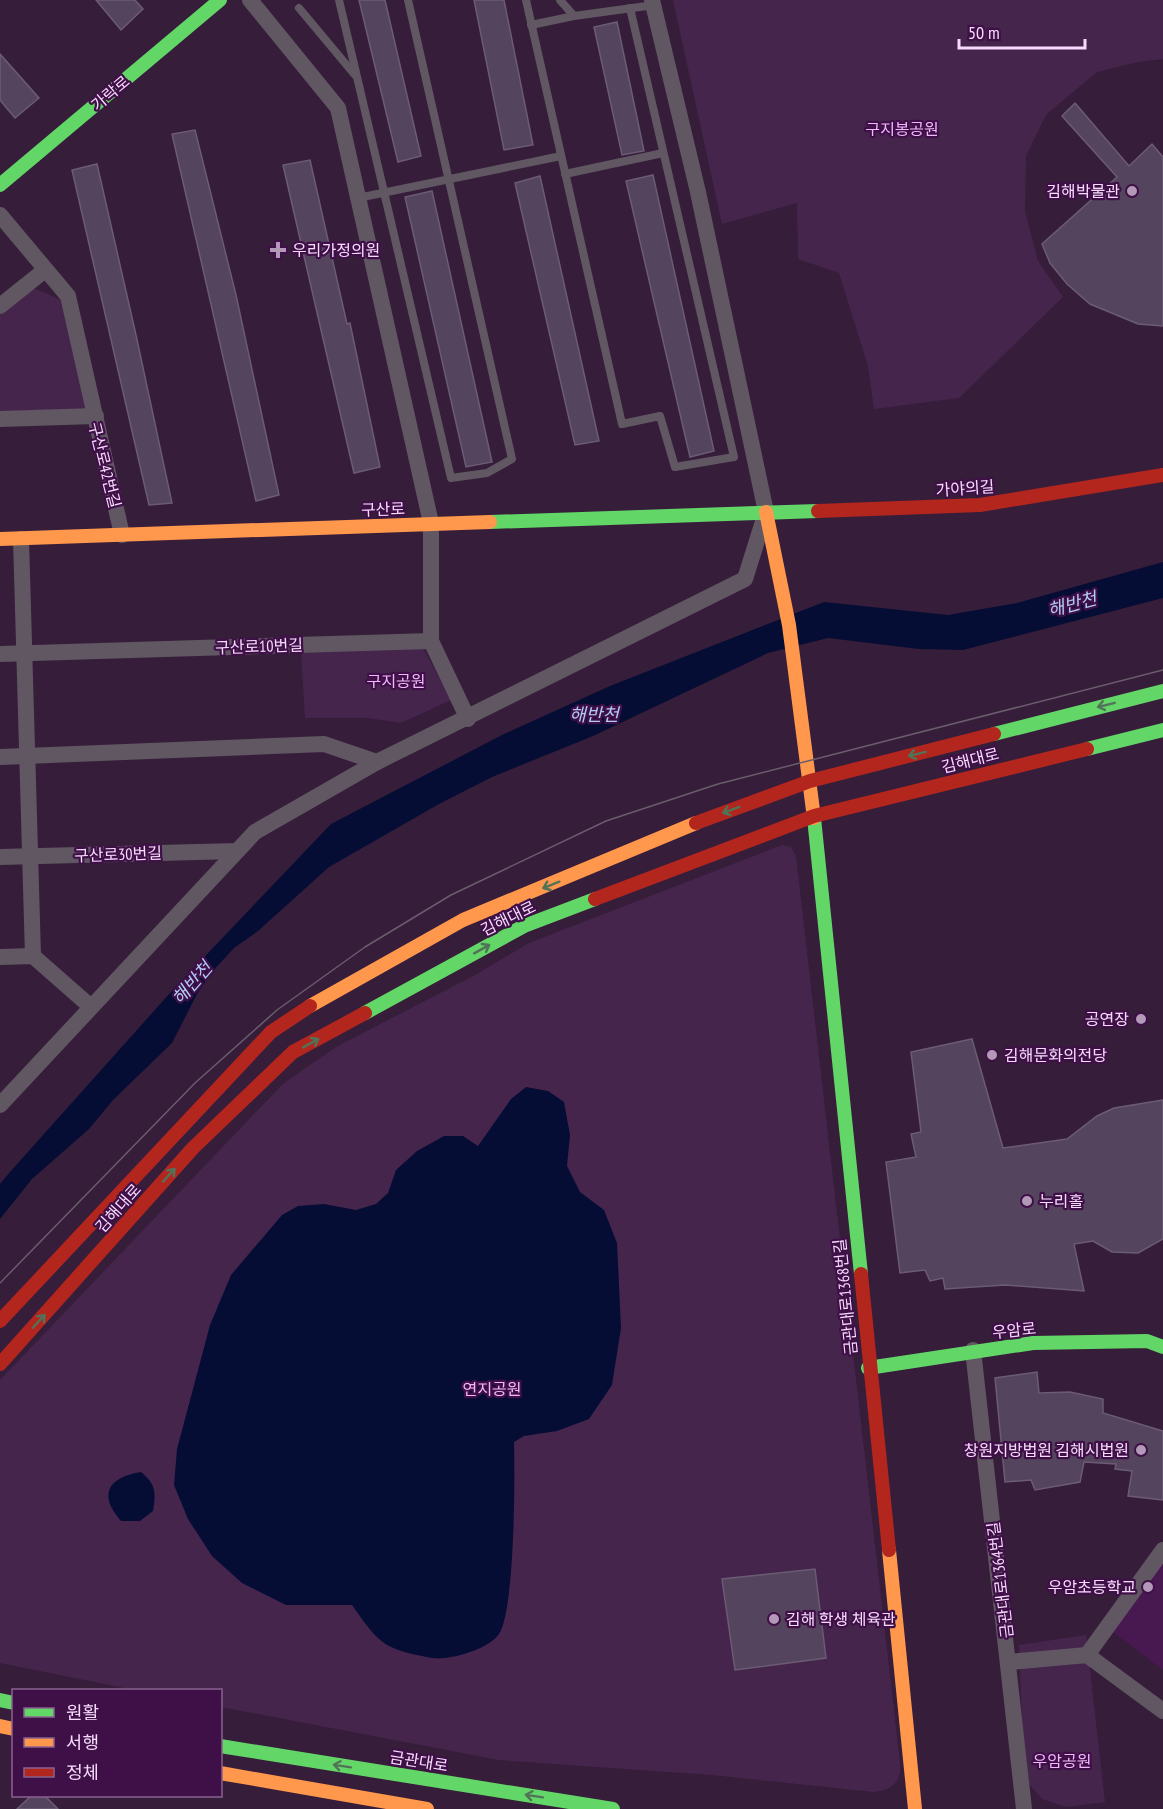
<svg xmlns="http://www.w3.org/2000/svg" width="1163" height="1809" viewBox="0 0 1163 1809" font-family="'PT Sans Narrow','Noto Sans KR',sans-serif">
  <rect width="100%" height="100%" fill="#361d3a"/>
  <polygon fill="#481851" points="1163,1551 1163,1670 1103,1624"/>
  <g fill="#46254d">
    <polygon points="673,0 1163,0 1163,59 1137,62 1097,72 1046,115 1026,156 1025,211 1038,261 1063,297 959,398 874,409 868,366 839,273 798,259 797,203 722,224"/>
    <polygon points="32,287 63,301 88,410 0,414 0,313"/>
    <polygon points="405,641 424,650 451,700 401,723 368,718 305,718 301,652"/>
    <path d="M782,845L791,847L796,856L900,1763C902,1782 892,1790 874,1792L712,1775L499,1760L221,1707L220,1690H134L0,1663V1380L256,1112L284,1083L336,1047L475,975L529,943Z"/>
    <polygon points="1086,1635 1105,1802 1066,1807 1042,1799 1024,1778 1019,1645"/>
  </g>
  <g fill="#050d35">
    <polygon points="1163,562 1163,598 963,650 919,649 828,638 768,653 593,736 492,777 439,804 329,867 258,931 234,948 211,973 197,994 172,1043 113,1100 89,1129 32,1179 0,1219 0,1184 10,1172 170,993 331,824 502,735 610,686 824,602 948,615 1017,603"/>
    <path d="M526,1087L548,1091L564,1102L570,1135L567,1166L580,1192L604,1210L617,1243L621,1328L612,1385L589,1419L557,1431L524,1436L514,1442C515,1475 515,1610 499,1634C489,1649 449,1661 432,1658C384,1649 380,1645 352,1605H286L242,1583L212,1556L188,1519L174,1485L177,1449L210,1325L231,1275L282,1215L298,1206L324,1204L356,1210L376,1204L388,1193L396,1170L417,1151L444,1136H463L478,1146L511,1099Z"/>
    <path d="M141,1472C156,1484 156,1493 153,1511L140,1521H121C97,1494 109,1477 141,1472Z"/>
  </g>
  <g fill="#54445d" stroke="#6b5b75" stroke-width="1.5">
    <polygon points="96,0 135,0 143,9 121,30"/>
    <polygon points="359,0 385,0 421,156 398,162"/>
    <polygon points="474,0 504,0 533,145 504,150"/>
    <polygon points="617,22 644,151 622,155 594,27"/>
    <polygon points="0,54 39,98 15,118 0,100"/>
    <polygon points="1075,103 1129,166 1152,144 1163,157 1163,326 1138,324 1090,304 1067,284 1050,263 1042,244 1117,177 1062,116"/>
    <polygon points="195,130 236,295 279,495 256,501 172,134"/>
    <polygon points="310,160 347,324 350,323 380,467 354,473 283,165"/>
    <polygon points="97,164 136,335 172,503 149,505 72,170"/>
    <polygon points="653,175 714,451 690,457 626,181"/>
    <polygon points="540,176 599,441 575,445 515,183"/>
    <polygon points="432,191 492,462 466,467 405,197"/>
    <polygon points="972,1039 1003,1148 1067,1139 1097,1116 1114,1108 1163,1100 1163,1239 1138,1253 1112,1252 1093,1241 1074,1244 1084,1291 1005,1285 945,1289 943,1278 930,1281 925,1270 900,1273 886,1162 916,1157 911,1134 921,1132 911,1052"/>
    <polygon points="1037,1372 1039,1393 1070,1392 1103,1399 1103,1413 1163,1431 1163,1500 1128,1496 1132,1471 1115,1469 1116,1464 1084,1462 1080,1482 1035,1490 1031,1480 1005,1482 995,1378"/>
    <polygon points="815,1569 826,1658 735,1670 722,1579"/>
    <polygon points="31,1796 45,1796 58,1809 17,1809"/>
  </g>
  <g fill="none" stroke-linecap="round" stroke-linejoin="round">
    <g stroke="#605762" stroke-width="8">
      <polyline points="339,0 451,478 487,473 512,459 408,0"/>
      <polyline points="526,0 622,424 660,416 675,467 734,457 630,8"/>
      <polyline points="560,0 574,16 654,5"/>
      <polyline points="299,8 355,75"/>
      <polyline points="531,25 574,16"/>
      <polyline points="565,174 663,153"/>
      <polyline points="358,198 561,156"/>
    </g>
    <g stroke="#605762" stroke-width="16">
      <polyline points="250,0 338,108 431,523 431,641 468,719"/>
      <polyline points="0,215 68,296 122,535"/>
      <polyline points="0,306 45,270"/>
      <polyline points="0,419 96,416"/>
      <polyline points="21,539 33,956"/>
      <polyline points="0,654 431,641"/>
      <polyline points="0,757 324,744 377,762"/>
      <polyline points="0,857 237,851"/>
      <polyline points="0,957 33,956 91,1007"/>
      <polyline points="0,1105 255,832 377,762 745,579 766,512 698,192 652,0"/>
      <polyline points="973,1350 1024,1809"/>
      <polyline points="1087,1655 1163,1550"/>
      <polyline points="1009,1662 1087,1655 1163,1711"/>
    </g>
    <g stroke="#63d668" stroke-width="14">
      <polyline points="0,185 220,0"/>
      <polyline points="490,522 818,511"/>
      <polyline points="994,734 1163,691"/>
      <polyline points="1087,749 1163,730"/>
      <polyline points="814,818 861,1274"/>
      <polyline points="365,1013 524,926 595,899"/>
      <polyline points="868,1368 1033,1343 1147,1341 1163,1347"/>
      <polyline points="0,1700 14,1703"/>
      <polyline points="220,1746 613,1809"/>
    </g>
    <g stroke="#ff974d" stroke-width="14">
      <polyline points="766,512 789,625 814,818"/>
      <polyline points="0,539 490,522"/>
      <polyline points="310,1006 463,920 696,823"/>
      <polyline points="889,1550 915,1809"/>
      <polyline points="0,1726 14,1729"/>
      <polyline points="220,1773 427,1809"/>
    </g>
    <g stroke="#b3261e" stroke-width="14">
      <polyline points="818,511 980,505 1163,475"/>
      <polyline points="696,823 810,781 994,734"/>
      <polyline points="595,899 814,816 1087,749"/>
      <polyline points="861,1274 889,1550"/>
      <polyline points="0,1321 271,1032 310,1006"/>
      <polyline points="0,1364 193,1148 293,1052 365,1013"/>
    </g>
    <polyline stroke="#6a5d6c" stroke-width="1.5" points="0,1283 195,1083 277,1010 365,947 451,895 606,821 718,784 1163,670"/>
  </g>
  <defs><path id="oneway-shaft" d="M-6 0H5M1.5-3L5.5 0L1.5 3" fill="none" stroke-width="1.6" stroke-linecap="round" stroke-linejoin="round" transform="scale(1.5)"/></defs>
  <g stroke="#517358">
    <use href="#oneway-shaft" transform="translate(1106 705) rotate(166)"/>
    <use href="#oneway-shaft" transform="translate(917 754) rotate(166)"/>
    <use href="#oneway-shaft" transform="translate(731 810) rotate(160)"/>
    <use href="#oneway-shaft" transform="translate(551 885) rotate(158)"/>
    <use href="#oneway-shaft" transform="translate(482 949) rotate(-29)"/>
    <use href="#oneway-shaft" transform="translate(311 1043) rotate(-29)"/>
    <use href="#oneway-shaft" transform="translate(169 1175) rotate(-48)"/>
    <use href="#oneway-shaft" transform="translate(39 1321) rotate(-48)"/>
    <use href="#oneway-shaft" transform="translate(342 1766) rotate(-171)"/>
    <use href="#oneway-shaft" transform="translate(534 1796) rotate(-171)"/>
  </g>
  <g fill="#b398b8" stroke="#3f1047" stroke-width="2">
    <circle cx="1132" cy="191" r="6"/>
    <path d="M275 241h6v6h6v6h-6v6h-6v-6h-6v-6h6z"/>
    <circle cx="1141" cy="1019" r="6"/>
    <circle cx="992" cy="1055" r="6"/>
    <circle cx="1027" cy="1201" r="6"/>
    <circle cx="1141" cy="1450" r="6"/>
    <circle cx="1148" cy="1587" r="6"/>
    <circle cx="774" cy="1619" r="6"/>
  </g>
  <g text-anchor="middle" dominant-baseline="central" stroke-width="4.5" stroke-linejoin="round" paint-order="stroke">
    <g font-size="16" fill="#f7dbfc" stroke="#3f1047">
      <text transform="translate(110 93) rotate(-40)">가락로</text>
      <text transform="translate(105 465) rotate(76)">구산로42번길</text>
      <text transform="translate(965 488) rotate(-4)">가야의길</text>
      <text transform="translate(383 509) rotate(-2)">구산로</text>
      <text transform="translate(259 646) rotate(-2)">구산로10번길</text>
      <text transform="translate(970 760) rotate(-14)">김해대로</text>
      <text transform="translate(118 854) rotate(-2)">구산로30번길</text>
      <text transform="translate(508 918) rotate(-26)">김해대로</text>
      <text transform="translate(118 1208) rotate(-48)">김해대로</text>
      <text transform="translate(845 1297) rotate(-96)">금관대로1368번길</text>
      <text transform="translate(1014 1330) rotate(-6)">우암로</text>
      <text transform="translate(1000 1580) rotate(-97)">금관대로1364번길</text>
      <text transform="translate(419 1761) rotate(9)">금관대로</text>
    </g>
    <g font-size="16" fill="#f2b7fd" stroke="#3f1047">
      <text x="902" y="129">구지봉공원</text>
      <text x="396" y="681">구지공원</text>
      <text x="492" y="1389">연지공원</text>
      <text x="1062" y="1761">우암공원</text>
    </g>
    <g font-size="16" fill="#f7dbfc" stroke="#3f1047" text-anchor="end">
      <text x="1120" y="191">김해박물관</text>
      <text x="292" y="250" text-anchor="start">우리가정의원</text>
      <text x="1129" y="1019">공연장</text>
      <text x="1004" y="1055" text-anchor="start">김해문화의전당</text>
      <text x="1039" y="1201" text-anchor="start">누리홀</text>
      <text x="1129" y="1450">창원지방법원 김해시법원</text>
      <text x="1136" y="1587">우암초등학교</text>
      <text x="786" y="1619" text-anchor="start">김해 학생 체육관</text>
    </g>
    <g font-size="18" font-style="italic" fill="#b1cbf7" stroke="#3f1047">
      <text transform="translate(1072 604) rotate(-15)">해반천</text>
      <text x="594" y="714">해반천</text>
      <text transform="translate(192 983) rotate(-49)">해반천</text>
    </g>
  </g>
  <rect x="12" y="1689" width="210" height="108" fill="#3f1047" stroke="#89618f" stroke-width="1.5"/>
  <rect x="24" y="1708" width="30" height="9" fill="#63d668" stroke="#89618f" stroke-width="1.5"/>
  <text x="66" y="1719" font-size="18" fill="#f7dbfc">원활</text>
  <rect x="24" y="1738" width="30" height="9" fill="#ff974d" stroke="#89618f" stroke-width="1.5"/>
  <text x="66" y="1749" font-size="18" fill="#f7dbfc">서행</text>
  <rect x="24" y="1768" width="30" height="9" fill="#b3261e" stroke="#89618f" stroke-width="1.5"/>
  <text x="66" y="1779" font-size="18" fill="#f7dbfc">정체</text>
  <path d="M959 39v9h126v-9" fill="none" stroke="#f7dbfc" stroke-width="3"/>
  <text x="968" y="39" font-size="18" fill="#f7dbfc" stroke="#3f1047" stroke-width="4.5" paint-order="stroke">50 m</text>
</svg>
